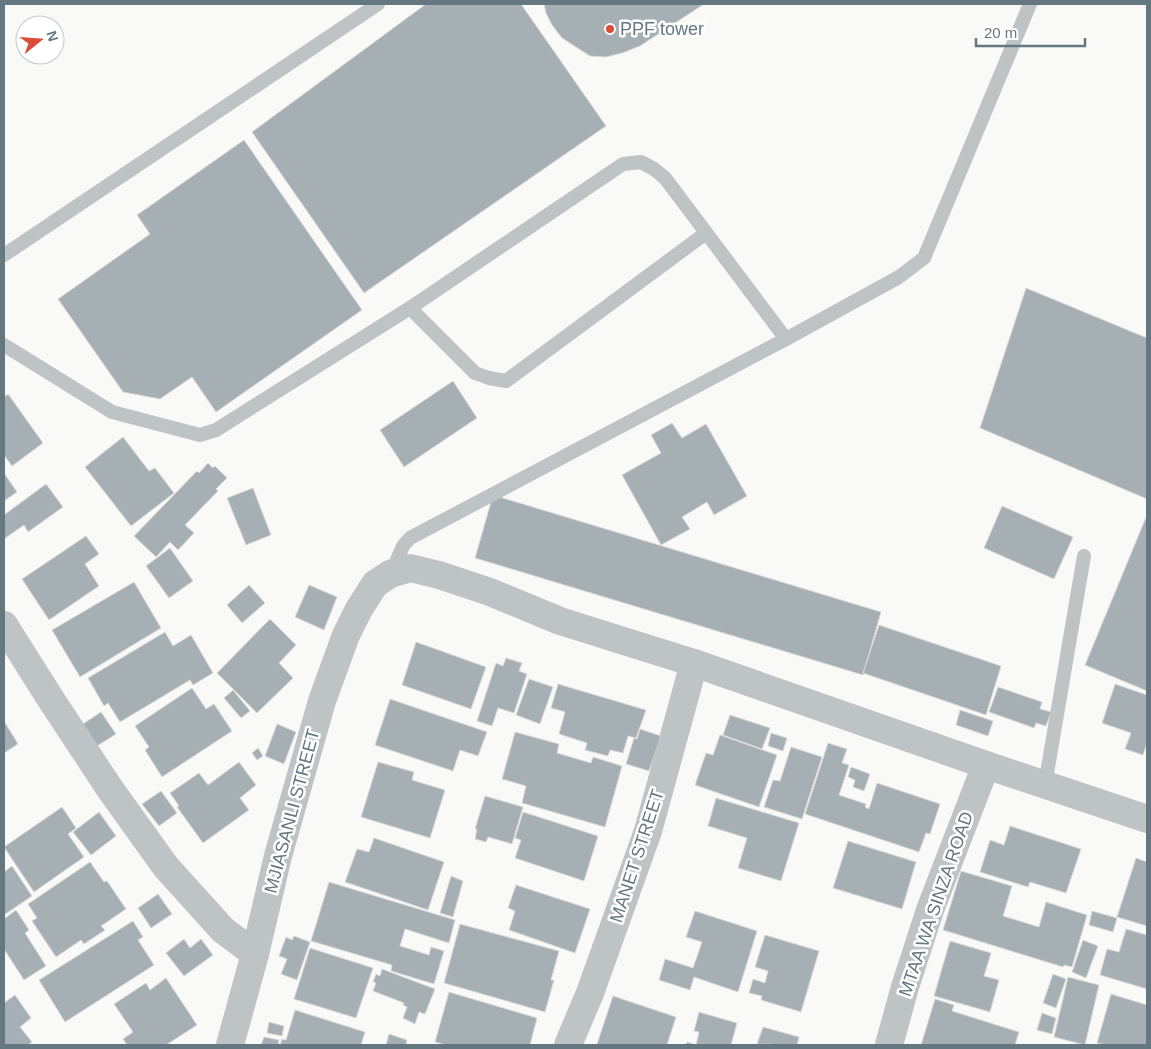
<svg xmlns="http://www.w3.org/2000/svg" width="1151" height="1049" viewBox="0 0 1151 1049" font-family="Arial,sans-serif">
  <rect width="100%" height="100%" fill="#f9f9f7"/>
  <g fill="#a5afb4" stroke="#dbdad9">
    <polygon points="426,4 521,4 606,126 364,293 252,132"/>
    <polygon points="544,4 704,4 640,46 622,53 606,57 590,56 562,38 552,25 546,13"/>
    <polygon points="244,140 362,310 216,412 192,377 160,399 123,392 58,299 150,234 137,215"/>
    <polygon points="1026,288 1147,338 1147,499 980,428"/>
    <polygon points="453,381 477,418 404,467 380,430"/>
    <polygon points="8,394 43,443 12,466 4,455 4,397"/>
    <polygon points="672,423 682,438 706,424 747,496 714,515 707,502 682,517 690,529 661,545 622,475 661,453 651,435"/>
    <polygon points="123,437 149,471 155,468 174,493 131,526 85,467"/>
    <polygon points="208,463 213,468 215,466 227,478 216,489 218,491 185,525 194,533 178,550 170,542 156,557 134,536 197,471 199,473"/>
    <polygon points="4,473 17,492 4,501"/>
    <polygon points="46,484 63,507 28,532 24,525 4,539 4,515"/>
    <polygon points="253,488 271,535 246,545 227,498"/>
    <polygon points="493,495 881,612 863,675 475,558"/>
    <polygon points="1002,506 1073,537 1054,579 984,548"/>
    <polygon points="1147,515 1147,691 1085,665"/>
    <polygon points="86,536 99,554 85,564 99,586 49,620 22,579"/>
    <polygon points="170,548 193,581 169,598 146,566"/>
    <polygon points="134,582 161,628 80,677 52,630"/>
    <polygon points="249,585 265,603 242,623 227,605"/>
    <polygon points="309,585 337,597 324,630 295,617"/>
    <polygon points="270,619 296,645 279,663 293,678 257,713 217,673"/>
    <polygon points="879,625 1001,666 986,715 863,673"/>
    <polygon points="165,632 173,646 191,635 213,673 193,685 190,680 120,722 108,703 104,706 88,678"/>
    <polygon points="416,642 486,667 471,709 402,685"/>
    <polygon points="506,658 522,663 519,671 527,674 514,713 498,708 492,726 477,721 496,663 503,666"/>
    <polygon points="529,679 553,687 540,724 516,715"/>
    <polygon points="558,684 646,710 636,738 628,736 623,753 610,750 608,756 585,750 587,743 559,734 565,712 551,708"/>
    <polygon points="1115,684 1147,695 1147,743 1143,755 1125,749 1131,733 1102,723"/>
    <polygon points="998,687 1042,702 1040,709 1051,712 1046,726 1036,723 1034,728 989,712"/>
    <polygon points="192,688 206,709 214,704 232,731 162,777 145,750 149,747 135,726"/>
    <polygon points="233,690 250,711 241,718 224,698"/>
    <polygon points="390,699 487,732 478,756 460,750 453,771 375,745"/>
    <polygon points="960,710 993,721 988,736 956,725"/>
    <polygon points="101,712 116,734 97,746 83,724"/>
    <polygon points="730,715 770,728 762,749 723,735"/>
    <polygon points="4,721 18,744 4,753"/>
    <polygon points="277,724 296,732 284,764 265,756"/>
    <polygon points="640,729 661,736 649,771 626,764 634,738 637,739"/>
    <polygon points="515,732 559,744 557,753 591,763 593,757 622,766 605,827 522,803 526,786 502,779"/>
    <polygon points="771,733 787,738 783,751 768,746"/>
    <polygon points="720,735 777,755 759,807 695,785 706,753 713,755"/>
    <polygon points="828,743 847,749 842,763 849,765 839,795 866,804 865,807 869,809 877,783 940,804 930,834 926,833 919,852 805,814"/>
    <polygon points="791,747 822,757 802,819 764,807 773,780 780,781"/>
    <polygon points="258,748 263,756 257,760 252,753"/>
    <polygon points="239,762 256,785 240,798 249,810 203,843 177,807 179,806 170,793 199,773 208,785"/>
    <polygon points="378,762 414,772 412,780 445,790 430,838 361,817"/>
    <polygon points="851,767 870,774 864,791 853,787 855,780 848,777"/>
    <polygon points="161,791 177,813 159,826 142,804"/>
    <polygon points="485,796 523,807 512,844 488,837 486,842 475,839 477,829 475,829"/>
    <polygon points="716,798 799,823 781,881 738,868 747,838 708,826"/>
    <polygon points="62,807 76,828 68,834 84,857 34,892 4,847"/>
    <polygon points="99,812 116,836 91,855 73,832"/>
    <polygon points="523,812 598,836 584,881 515,858 521,840 515,838"/>
    <polygon points="1010,826 1081,849 1066,893 1030,882 1028,887 980,872 990,840 1004,845"/>
    <polygon points="374,838 444,862 428,910 345,882 357,849 369,852"/>
    <polygon points="848,841 916,862 902,909 833,888"/>
    <polygon points="1136,858 1147,862 1147,926 1117,917"/>
    <polygon points="90,862 104,882 107,881 126,909 101,926 105,930 84,944 81,940 56,957 32,921 37,918 28,904"/>
    <polygon points="12,866 32,896 4,915 4,872"/>
    <polygon points="961,871 1012,886 1003,916 1039,927 1046,902 1087,915 1072,967 1064,965 1063,967 943,930"/>
    <polygon points="451,876 463,881 453,917 440,913"/>
    <polygon points="329,882 455,920 449,943 405,929 400,946 429,955 431,947 444,951 434,984 391,971 392,965 311,941"/>
    <polygon points="516,885 590,909 575,953 509,930 515,911 508,908"/>
    <polygon points="158,894 172,914 151,928 138,908"/>
    <polygon points="16,910 29,930 25,933 46,966 24,980 4,949 4,919"/>
    <polygon points="695,911 757,931 738,992 694,977 690,990 659,980 665,959 693,968 702,942 686,937"/>
    <polygon points="1092,911 1117,918 1113,932 1089,925"/>
    <polygon points="133,921 143,937 138,940 154,965 65,1022 39,980"/>
    <polygon points="460,924 559,951 551,980 554,980 545,1012 444,983"/>
    <polygon points="1126,929 1147,935 1147,989 1100,975 1107,949 1119,952"/>
    <polygon points="765,935 819,951 801,1012 761,1000 762,996 749,993 753,979 765,983 768,971 755,967"/>
    <polygon points="294,936 310,942 297,980 281,974 287,959 279,956 286,937 292,940"/>
    <polygon points="184,939 190,948 201,939 213,955 184,976 166,953"/>
    <polygon points="1083,940 1098,946 1086,978 1072,972"/>
    <polygon points="950,941 991,953 984,976 999,980 990,1012 934,996"/>
    <polygon points="310,948 373,968 356,1018 294,999"/>
    <polygon points="382,969 435,989 425,1014 419,1012 415,1024 403,1018 407,1007 403,1005 404,1003 373,991 376,983 373,982 376,974 380,976"/>
    <polygon points="1053,974 1066,979 1056,1008 1043,1003"/>
    <polygon points="1068,977 1099,985 1085,1045 1054,1037"/>
    <polygon points="166,978 197,1025 166,1045 127,1045 123,1039 133,1032 114,1004 146,983 150,990"/>
    <polygon points="449,992 537,1018 530,1045 446,1045 435,1042"/>
    <polygon points="1111,994 1147,1005 1147,1045 1106,1045 1097,1043"/>
    <polygon points="15,995 31,1018 20,1027 32,1042 28,1045 4,1045 4,1003"/>
    <polygon points="613,996 676,1017 667,1045 600,1045 597,1044"/>
    <polygon points="935,999 954,1005 952,1011 1019,1032 1015,1045 921,1045"/>
    <polygon points="295,1010 365,1032 361,1045 280,1045 282,1039 286,1040"/>
    <polygon points="699,1012 737,1023 731,1045 686,1045 687,1042 696,1045 699,1032 694,1031"/>
    <polygon points="1042,1013 1056,1018 1052,1034 1037,1030"/>
    <polygon points="269,1022 284,1026 282,1036 267,1033"/>
    <polygon points="763,1027 799,1037 797,1045 757,1044"/>
    <polygon points="389,1034 407,1040 406,1045 386,1045"/>
    <polygon points="264,1037 279,1040 278,1045 261,1045"/>
  </g>
  <g fill="none" stroke-linecap="round" stroke-linejoin="round">
    <g stroke="#bec3c6" stroke-width="14">
      <polyline points="4,255 378,4"/>
      <polyline points="410,308 475,373 489,378 506,381 706,233"/>
      <polyline points="4,345 112,412 200,435 216,430 410,308 623,164 641,162 654,169 665,178 786,339"/>
      <polyline points="391,574 403,546 410,538 786,339 899,277 924,258 1030,4"/>
      <polyline points="1045,785 1084,556"/>
    </g>
    <g stroke="#bec3c6" stroke-width="28">
      <polyline points="4,625 50,698 110,789 166,867 223,930 255,954"/>
      <polyline points="230,1045 255,954 278,856 322,701 346,635 359,609 375,584 390,574 410,568 439,575 490,592 560,621 694,663 986,765 1147,819"/>
      <polyline points="568,1045 590,993 648,831 694,663"/>
      <polyline points="889,1045 905,987 930,910 986,765"/>
    </g>
  </g>
  <circle fill="#da4c35" stroke="#fff" stroke-width="2" cx="610" cy="29" r="5"/>
  <g text-anchor="middle" dominant-baseline="central" stroke-width="5" stroke-linejoin="round" paint-order="stroke">
    <g font-size="18" fill="#657780" stroke="#fff" text-anchor="start">
      <text x="620" y="29">PPF tower</text>
    </g>
    <g font-size="18" fill="#657780" stroke="#fff">
      <text transform="translate(292 811) rotate(-75)">MJIASANLI STREET</text>
      <text transform="translate(637 856) rotate(-72)">MANET STREET</text>
      <text transform="translate(936 904) rotate(-71)">MTAA WA SINZA ROAD</text>
    </g>
  </g>
  <rect width="1151" height="1049" fill="none" stroke="#657780" stroke-width="10"/>
  <g transform="translate(40 40) rotate(73)"><circle r="24" fill="#ffffff" stroke="#c1c9cc"/>
  <path d="M0-4L9 19L0 12L-9 19Z" fill="#da4c35"/>
  <text y="-8" font-size="14" font-weight="bold" text-anchor="middle" fill="#657780">N</text>
  </g>
  <path d="M976 38v8h109v-8" fill="none" stroke="#657780" stroke-width="2.5"/>
  <text x="984" y="38" font-size="15" fill="#657780" stroke="#ffffff" stroke-width="4" paint-order="stroke">20 m</text>
</svg>
